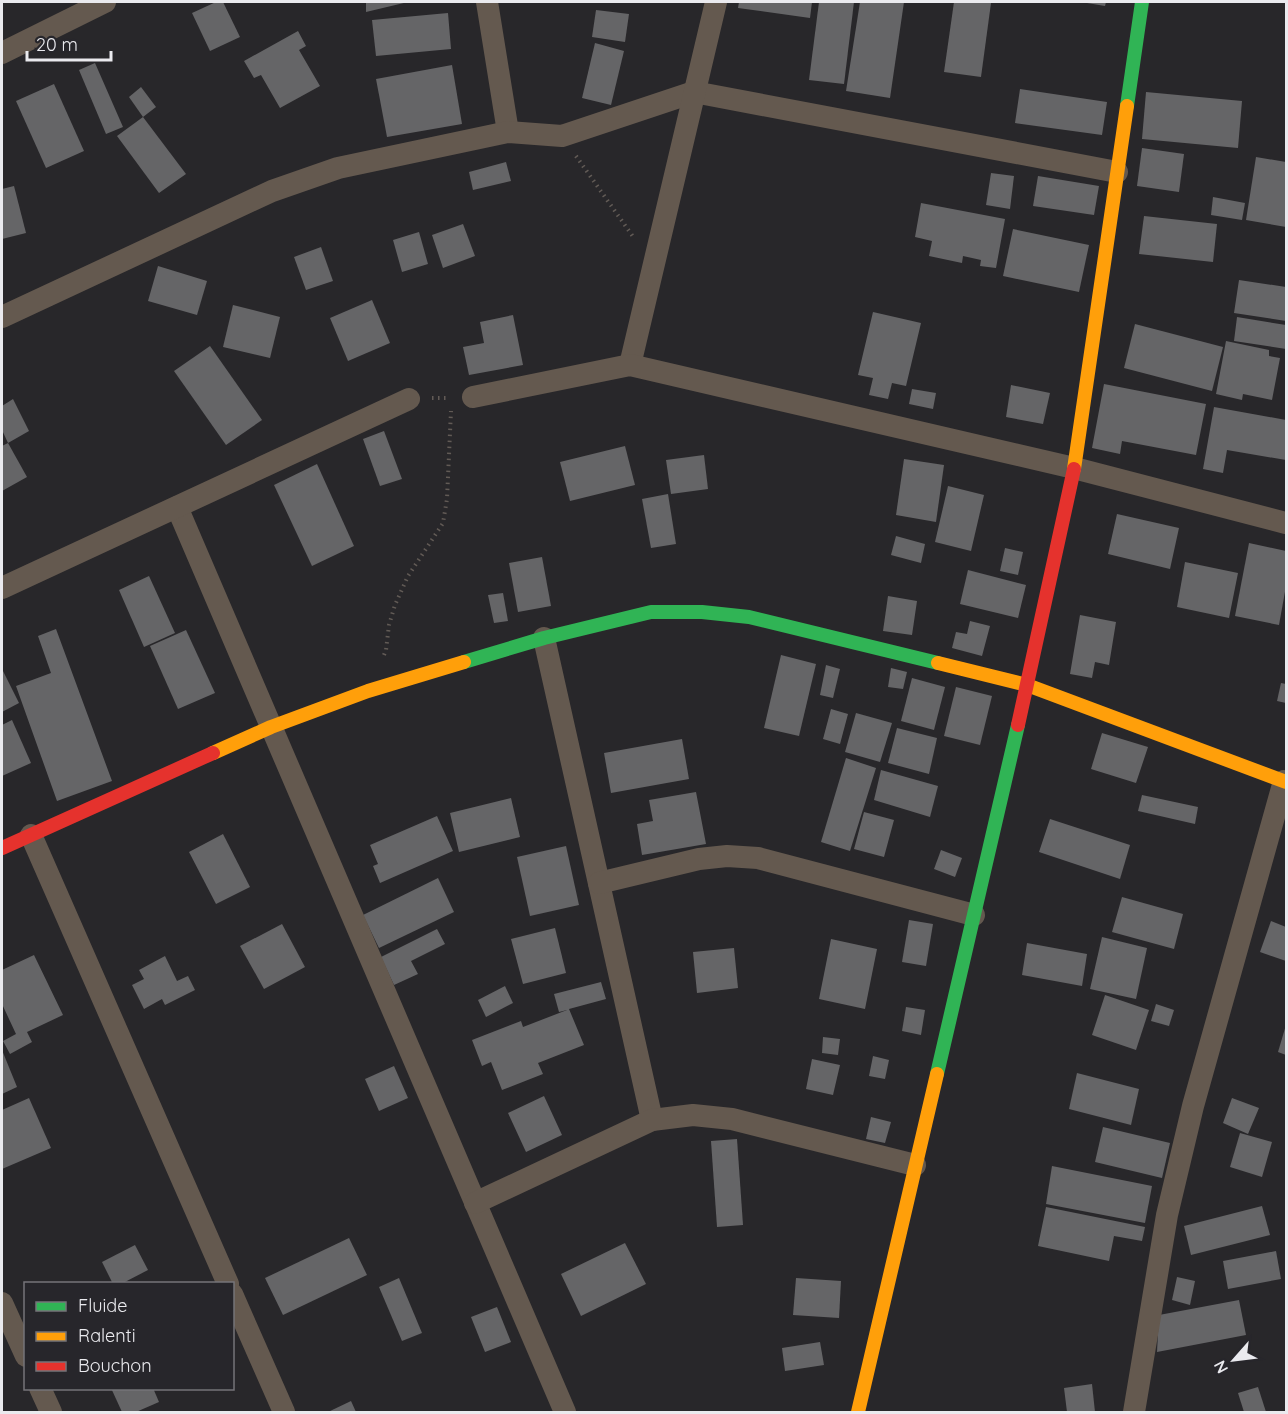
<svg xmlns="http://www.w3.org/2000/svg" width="1288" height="1414" viewBox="0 0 1288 1414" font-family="Quicksand,sans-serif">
  <rect width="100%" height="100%" fill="#28272a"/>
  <g fill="#656567">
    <polygon points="216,2 223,2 240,37 210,51 192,13"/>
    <polygon points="366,2 408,2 366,12"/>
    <polygon points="739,2 812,2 810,18 738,8"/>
    <polygon points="819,2 854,2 844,84 809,80"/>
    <polygon points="860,2 904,2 890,98 846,91"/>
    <polygon points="954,2 991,3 981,77 944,72"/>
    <polygon points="1087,3 1087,2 1106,2 1105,6"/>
    <polygon points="596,10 629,14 625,42 592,37"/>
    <polygon points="448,13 451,49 376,56 372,20"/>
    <polygon points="298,31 306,46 299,50 320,86 280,108 261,75 254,78 244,61"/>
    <polygon points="595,43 624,51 611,105 582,98"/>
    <polygon points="95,63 123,127 106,134 79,70"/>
    <polygon points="452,65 462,124 387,137 376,79"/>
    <polygon points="54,84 84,151 46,168 16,101"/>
    <polygon points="141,87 156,107 143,117 129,97"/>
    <polygon points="1020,89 1107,102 1102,135 1015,123"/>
    <polygon points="1146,92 1242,101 1238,148 1142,139"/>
    <polygon points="143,117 186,174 159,193 117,136"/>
    <polygon points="1142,148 1184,154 1179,192 1137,186"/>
    <polygon points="1256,157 1286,162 1286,227 1246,220"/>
    <polygon points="506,162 511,181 473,190 469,172"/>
    <polygon points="991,173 1014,176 1010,209 986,205"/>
    <polygon points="1038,176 1099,186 1094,215 1033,206"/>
    <polygon points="14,186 26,233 2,239 2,189"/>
    <polygon points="1213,197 1245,203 1242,220 1211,215"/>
    <polygon points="921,203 1005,219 996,268 980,266 981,260 963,256 962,263 929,256 932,241 915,237"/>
    <polygon points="1144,216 1217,224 1213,262 1139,254"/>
    <polygon points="463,224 475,256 443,268 432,235"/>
    <polygon points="1013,229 1089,245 1079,292 1003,276"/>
    <polygon points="419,232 428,264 402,272 393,240"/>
    <polygon points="321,247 333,281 306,290 294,257"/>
    <polygon points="158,266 207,281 197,315 148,301"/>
    <polygon points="1239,280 1286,287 1286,321 1234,313"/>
    <polygon points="372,300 390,343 348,361 330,318"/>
    <polygon points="233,305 280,317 270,358 223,347"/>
    <polygon points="873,312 921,323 906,386 892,383 888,399 869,395 873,378 858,375"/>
    <polygon points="513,315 523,365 469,375 463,347 484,343 480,322"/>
    <polygon points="1237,317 1286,325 1286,349 1234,341"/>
    <polygon points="1135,324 1223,347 1212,391 1124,368"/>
    <polygon points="1226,341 1269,350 1269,356 1280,358 1272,400 1243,394 1242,400 1216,394"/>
    <polygon points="210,346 262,420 226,445 174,371"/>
    <polygon points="1104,384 1206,404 1196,455 1122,441 1120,454 1092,448"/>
    <polygon points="1011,385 1050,393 1043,424 1006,417"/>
    <polygon points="912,389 936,393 933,409 909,404"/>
    <polygon points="13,399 29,431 8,443 2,430 2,406"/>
    <polygon points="1214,407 1286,420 1286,460 1227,450 1223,473 1203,469"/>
    <polygon points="384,431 402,479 380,486 363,439"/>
    <polygon points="8,443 27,477 2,491 2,446"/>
    <polygon points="625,446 635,485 570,501 560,462"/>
    <polygon points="704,455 708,489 671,494 666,460"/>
    <polygon points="904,459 944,465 936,522 896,515"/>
    <polygon points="317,464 354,546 312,566 274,485"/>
    <polygon points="948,486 984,495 971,551 935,542"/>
    <polygon points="668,494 676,544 651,548 642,499"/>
    <polygon points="1117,514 1179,528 1170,569 1108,554"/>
    <polygon points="896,536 925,544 921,563 891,555"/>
    <polygon points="1249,543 1286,551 1286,586 1279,625 1235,616"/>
    <polygon points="1005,548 1023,552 1018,575 1000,571"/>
    <polygon points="542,557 551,606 518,612 509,563"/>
    <polygon points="1185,562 1238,573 1229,618 1177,607"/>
    <polygon points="968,570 1026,585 1018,618 960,604"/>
    <polygon points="149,576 175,633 144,647 119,590"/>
    <polygon points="503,593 508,621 494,623 488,595"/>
    <polygon points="888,596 917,601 912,635 883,631"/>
    <polygon points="1080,615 1116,622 1109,665 1095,662 1092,678 1070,674"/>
    <polygon points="970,621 990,626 982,656 952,648 956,632 967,634"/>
    <polygon points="56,629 112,781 57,801 16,686 51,673 38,636"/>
    <polygon points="186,630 215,693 178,709 150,646"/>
    <polygon points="781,655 816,664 799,736 764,728"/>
    <polygon points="826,665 840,669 833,698 820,695"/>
    <polygon points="891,668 907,672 903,689 888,687"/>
    <polygon points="2,669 19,703 2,712"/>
    <polygon points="912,678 945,687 934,730 901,721"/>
    <polygon points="1281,683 1286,684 1286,703 1277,701"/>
    <polygon points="956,687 992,696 980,745 944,736"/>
    <polygon points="831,709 848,714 840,744 823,739"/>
    <polygon points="856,713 892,723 880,762 845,752"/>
    <polygon points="12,720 31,763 2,776 2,725"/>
    <polygon points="897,728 937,738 929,774 888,763"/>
    <polygon points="1102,733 1148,747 1136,783 1091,769"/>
    <polygon points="682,739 689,779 611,793 604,753"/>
    <polygon points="846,758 876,768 850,851 821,842"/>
    <polygon points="881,770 938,786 930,817 874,800"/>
    <polygon points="696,792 706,844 642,855 637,824 653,821 649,800"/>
    <polygon points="1142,795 1198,807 1195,824 1138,811"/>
    <polygon points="511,798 520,837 459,852 450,813"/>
    <polygon points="864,812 894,820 884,857 854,849"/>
    <polygon points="437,816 453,851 380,883 373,866 378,864 370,845"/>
    <polygon points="1050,819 1130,845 1120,879 1039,852"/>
    <polygon points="223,834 250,887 216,904 189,852"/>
    <polygon points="566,846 579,905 530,916 517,857"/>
    <polygon points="941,850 962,858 955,877 934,869"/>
    <polygon points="438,878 454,912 379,948 363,915"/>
    <polygon points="1122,897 1183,914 1174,949 1112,932"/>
    <polygon points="909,920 933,924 926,966 902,962"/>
    <polygon points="1271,921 1286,927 1286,961 1260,952"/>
    <polygon points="282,924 305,967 264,989 240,946"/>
    <polygon points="555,928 566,973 523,984 511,939"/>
    <polygon points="437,929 445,944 411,961 418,974 394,985 381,957"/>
    <polygon points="1102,937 1147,948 1136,999 1090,989"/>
    <polygon points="831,939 877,949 865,1009 819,999"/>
    <polygon points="1027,943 1087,954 1082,986 1022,975"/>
    <polygon points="734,948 738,988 697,993 693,952"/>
    <polygon points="34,955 63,1015 27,1032 32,1042 10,1054 3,1041 16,1034 2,1004 2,970"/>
    <polygon points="165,956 177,981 188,976 195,990 165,1005 162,999 144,1009 132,985 144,979 139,970"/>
    <polygon points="601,982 606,999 569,1009 584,1045 538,1063 543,1074 502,1090 491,1062 482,1066 472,1040 521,1021 523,1027 567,1010 559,1012 554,994"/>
    <polygon points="505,986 513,1003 486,1017 478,1000"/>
    <polygon points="1105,995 1149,1010 1136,1050 1092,1035"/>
    <polygon points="1156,1004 1174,1010 1169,1026 1151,1021"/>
    <polygon points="906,1007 925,1010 921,1035 902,1031"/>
    <polygon points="1286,1025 1286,1055 1278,1052"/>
    <polygon points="823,1037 840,1039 838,1055 822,1053"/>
    <polygon points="2,1050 17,1087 2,1094"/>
    <polygon points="873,1056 889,1060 885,1079 869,1076"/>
    <polygon points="812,1059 840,1065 833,1095 806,1089"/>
    <polygon points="394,1066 408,1098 379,1111 365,1079"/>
    <polygon points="1077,1073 1139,1089 1131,1125 1069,1109"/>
    <polygon points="544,1096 562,1135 526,1152 508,1113"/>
    <polygon points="29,1098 51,1148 2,1169 2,1110"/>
    <polygon points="1232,1098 1259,1108 1248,1134 1223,1123"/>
    <polygon points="871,1117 891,1122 885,1143 866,1139"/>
    <polygon points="1103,1127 1170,1143 1162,1178 1095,1162"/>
    <polygon points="1240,1133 1272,1142 1262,1177 1230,1167"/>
    <polygon points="737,1139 743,1225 717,1227 711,1141"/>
    <polygon points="1052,1166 1152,1186 1145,1223 1046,1204"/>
    <polygon points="1262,1206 1270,1235 1191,1255 1184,1226"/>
    <polygon points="1046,1207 1145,1227 1142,1241 1114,1236 1109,1261 1038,1246"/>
    <polygon points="349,1238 367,1275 283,1315 265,1278"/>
    <polygon points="625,1243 646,1284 581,1316 561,1274"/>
    <polygon points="135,1245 148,1270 121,1284 113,1284 102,1262"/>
    <polygon points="1276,1251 1281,1279 1228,1289 1223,1261"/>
    <polygon points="1177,1277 1195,1281 1190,1305 1172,1300"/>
    <polygon points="399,1278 422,1333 402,1341 379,1287"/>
    <polygon points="796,1278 841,1281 839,1318 793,1315"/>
    <polygon points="1239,1300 1246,1335 1157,1352 1159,1315"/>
    <polygon points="497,1307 511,1342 485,1352 471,1317"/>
    <polygon points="820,1342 824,1365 785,1371 782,1348"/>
    <polygon points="1092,1384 1095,1412 1067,1412 1064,1388"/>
    <polygon points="1258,1387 1266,1412 1244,1412 1238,1393"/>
    <polygon points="111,1388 153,1388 159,1402 136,1412 122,1412"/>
    <polygon points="351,1401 356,1412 328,1412"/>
  </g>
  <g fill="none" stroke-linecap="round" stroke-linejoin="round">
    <g stroke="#625b56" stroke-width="4" stroke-dasharray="1.5 4.5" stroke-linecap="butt">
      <polyline points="576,156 634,238"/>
      <polyline points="432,398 448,398"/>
      <polyline points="384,655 386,650 389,625 395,605 408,576 443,523 447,499 451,411"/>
    </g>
    <g stroke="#64594f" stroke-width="22">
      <polyline points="487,2 508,132"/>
      <polyline points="2,53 105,2"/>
      <polyline points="2,317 272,191 338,168 508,132 562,136 694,92 1117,172"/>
      <polyline points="630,365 716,2"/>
      <polyline points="473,397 630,365 1074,468 1286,523"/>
      <polyline points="177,507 565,1412"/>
      <polyline points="2,588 409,399"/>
      <polyline points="544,638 652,1120"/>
      <polyline points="31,835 228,1284"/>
      <polyline points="599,883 699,859 727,856 758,858 974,915"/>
      <polyline points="475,1203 652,1120 693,1115 732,1119 915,1165"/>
      <polyline points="232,1294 284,1412"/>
      <polyline points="2,1303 26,1356"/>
      <polyline points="40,1388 51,1412"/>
      <polyline points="1134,1412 1167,1215 1193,1106 1284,781"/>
    </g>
    <g stroke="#30b455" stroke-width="14">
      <polyline points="1127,106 1142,2"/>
      <polyline points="464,662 544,638 651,612 702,612 749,617 938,663"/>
      <polyline points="937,1074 1018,725"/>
    </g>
    <g stroke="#ff9f0a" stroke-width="14">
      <polyline points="1074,469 1127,106"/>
      <polyline points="938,663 1027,685 1286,782"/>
      <polyline points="213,753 271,727 368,691 464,662"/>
      <polyline points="858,1412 937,1074"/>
    </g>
    <g stroke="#e5322d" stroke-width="14">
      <polyline points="1018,725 1074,469"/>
      <polyline points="2,848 213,753"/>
    </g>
  </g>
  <rect width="1288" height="1414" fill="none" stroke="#eaeaee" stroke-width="6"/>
  <rect x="24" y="1282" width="210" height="108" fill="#27262b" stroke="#757479" stroke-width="1.5"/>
  <rect x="36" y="1302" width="30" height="9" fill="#30b455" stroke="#757479" stroke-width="1.5"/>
  <text x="78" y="1312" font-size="18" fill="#eaeaee">Fluide</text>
  <rect x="36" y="1332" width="30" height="9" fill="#ff9f0a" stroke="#757479" stroke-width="1.5"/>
  <text x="78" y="1342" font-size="18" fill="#eaeaee">Ralenti</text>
  <rect x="36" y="1362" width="30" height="9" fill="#e5322d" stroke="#757479" stroke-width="1.5"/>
  <text x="78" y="1372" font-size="18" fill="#eaeaee">Bouchon</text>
  <g transform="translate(1234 1360) rotate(242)" stroke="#27262b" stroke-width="4.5" paint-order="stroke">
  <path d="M0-4.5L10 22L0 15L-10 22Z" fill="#eaeaee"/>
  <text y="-9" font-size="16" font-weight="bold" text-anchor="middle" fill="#eaeaee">N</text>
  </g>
  <path d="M27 51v9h84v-9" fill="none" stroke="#eaeaee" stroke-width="3"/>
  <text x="36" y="51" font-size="18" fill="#eaeaee" stroke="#27262b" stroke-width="4.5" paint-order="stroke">20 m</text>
</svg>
